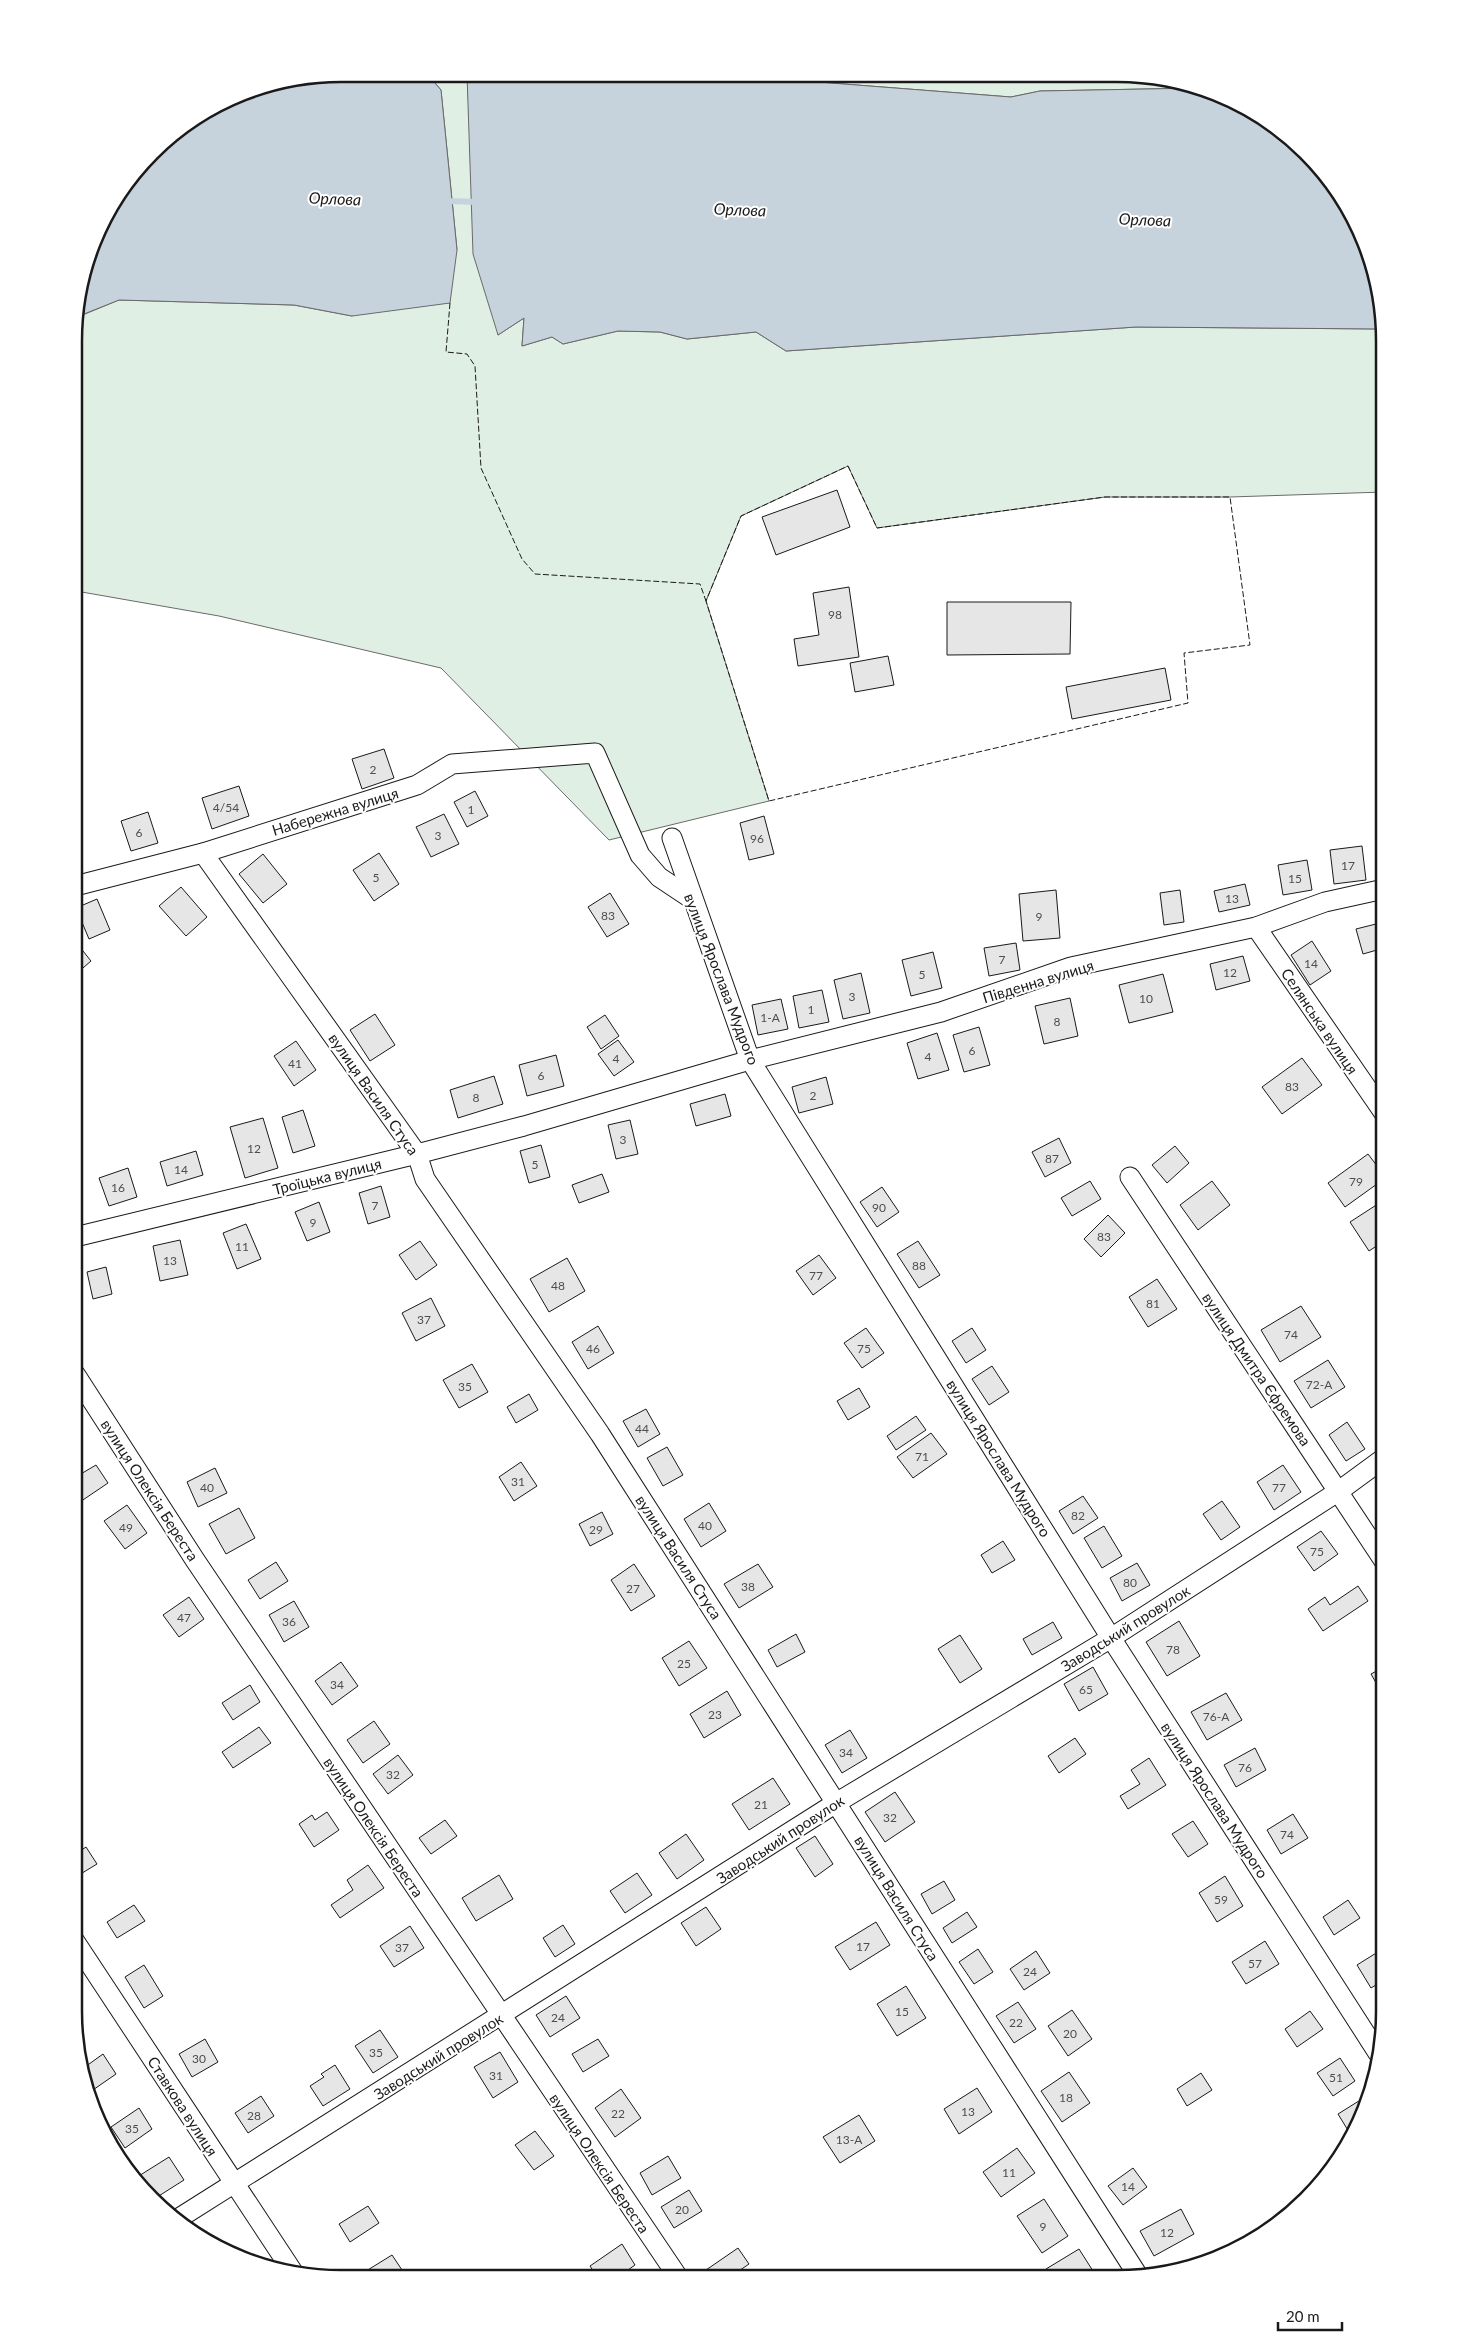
<svg xmlns="http://www.w3.org/2000/svg" width="1458" height="2352" viewBox="0 0 1458 2352" font-family="Lato,sans-serif">
  <rect width="100%" height="100%" fill="#fff"/>
  <g fill="#e0efe3" stroke="#6a6a6a">
    <polygon points="427,74 467,74 470,130 498,335 524,318 522,346 552,337 563,344 618,331 660,332 687,339 756,332 786,351 1136,327 1382,329 1384,341 1384,492 1230,497 1105,497 877,528 848,466 741,516 706,601 769,801 609,840 441,668 219,616 76,591 76,314 85,314 119,300 294,305 352,316 457,250 441,90"/>
    <polygon points="728,75 1152,76 1198,88 1040,91 1011,97"/>
  </g>
  <g fill="#c6d2dc" stroke="#6a6a6a">
    <polygon points="341,74 427,74 441,90 457,250 450,303 352,316 294,305 119,300 84,314 76,314 76,306 101,223 165,140 239,94"/>
    <polygon points="467,74 728,75 1011,97 1040,91 1198,88 1219,94 1280,129 1329,179 1364,239 1382,329 1136,327 786,351 756,332 687,339 660,332 618,331 563,344 552,337 522,346 524,318 498,335 473,254"/>
  </g>
  <g fill="none" stroke-linecap="round" stroke-linejoin="round">
    <polyline stroke="#c6d2dc" stroke-width="6" points="445,201 480,202"/>
  </g>
  <g fill="#e6e6e6" stroke="#1a1a1a">
    <polygon points="837,490 850,527 776,555 762,517"/>
    <polygon points="849,587 859,657 798,666 794,639 819,635 813,593"/>
    <polygon points="947,602 1071,602 1070,654 947,655"/>
    <polygon points="888,656 894,685 855,692 850,663"/>
    <polygon points="1165,668 1171,700 1072,719 1066,687"/>
    <polygon points="384,749 394,778 362,789 352,759"/>
    <polygon points="239,786 249,816 212,829 202,798"/>
    <polygon points="475,791 488,816 467,827 454,802"/>
    <polygon points="148,812 158,843 131,851 121,821"/>
    <polygon points="444,814 459,844 431,857 416,827"/>
    <polygon points="764,816 774,854 749,860 740,823"/>
    <polygon points="75,844 82,864 75,866"/>
    <polygon points="1362,846 1366,880 1334,884 1330,850"/>
    <polygon points="379,853 399,884 374,901 353,870"/>
    <polygon points="263,854 287,884 263,903 239,874"/>
    <polygon points="1307,860 1312,890 1283,895 1278,865"/>
    <polygon points="1245,884 1250,905 1219,912 1214,891"/>
    <polygon points="181,887 207,917 186,936 159,906"/>
    <polygon points="1056,890 1060,938 1023,941 1019,894"/>
    <polygon points="1180,890 1184,922 1164,925 1160,893"/>
    <polygon points="610,893 629,924 607,937 588,907"/>
    <polygon points="97,899 110,930 89,939 76,908"/>
    <polygon points="1384,922 1384,948 1363,954 1356,929"/>
    <polygon points="75,941 91,961 76,974 75,973"/>
    <polygon points="1312,941 1331,971 1310,985 1291,955"/>
    <polygon points="1016,943 1020,970 989,976 984,948"/>
    <polygon points="933,952 942,988 911,996 902,960"/>
    <polygon points="1243,956 1250,981 1216,990 1210,964"/>
    <polygon points="861,973 870,1013 843,1019 834,980"/>
    <polygon points="1163,974 1173,1012 1129,1023 1119,985"/>
    <polygon points="822,990 829,1022 799,1028 793,996"/>
    <polygon points="1070,998 1078,1036 1044,1044 1035,1006"/>
    <polygon points="781,999 788,1029 758,1035 752,1005"/>
    <polygon points="375,1014 395,1045 370,1061 350,1030"/>
    <polygon points="605,1015 619,1036 601,1049 587,1027"/>
    <polygon points="979,1027 990,1065 964,1072 953,1035"/>
    <polygon points="937,1033 949,1070 918,1079 907,1043"/>
    <polygon points="618,1040 634,1062 614,1076 598,1054"/>
    <polygon points="296,1041 316,1070 294,1086 274,1056"/>
    <polygon points="556,1055 564,1086 527,1096 519,1065"/>
    <polygon points="1302,1058 1322,1085 1282,1114 1262,1087"/>
    <polygon points="494,1076 503,1104 458,1118 450,1090"/>
    <polygon points="826,1077 833,1104 799,1113 792,1087"/>
    <polygon points="725,1094 731,1116 696,1126 690,1104"/>
    <polygon points="303,1110 315,1146 293,1153 282,1117"/>
    <polygon points="263,1118 278,1168 245,1178 230,1127"/>
    <polygon points="630,1120 638,1154 616,1159 608,1125"/>
    <polygon points="1059,1138 1071,1163 1045,1177 1032,1152"/>
    <polygon points="541,1145 550,1177 529,1183 520,1151"/>
    <polygon points="1175,1146 1189,1163 1167,1183 1152,1165"/>
    <polygon points="196,1151 203,1175 167,1186 160,1162"/>
    <polygon points="1368,1154 1384,1175 1384,1179 1345,1207 1328,1183"/>
    <polygon points="128,1168 137,1197 109,1206 99,1178"/>
    <polygon points="602,1174 609,1192 579,1203 572,1185"/>
    <polygon points="1090,1181 1101,1199 1072,1216 1061,1198"/>
    <polygon points="1212,1181 1230,1205 1198,1230 1180,1205"/>
    <polygon points="381,1186 390,1217 368,1224 359,1193"/>
    <polygon points="882,1187 899,1212 877,1227 860,1202"/>
    <polygon points="1384,1200 1384,1241 1369,1251 1350,1222"/>
    <polygon points="319,1202 330,1232 307,1241 295,1212"/>
    <polygon points="1108,1215 1125,1233 1101,1257 1084,1239"/>
    <polygon points="246,1224 261,1259 237,1269 223,1233"/>
    <polygon points="180,1240 188,1275 160,1281 153,1246"/>
    <polygon points="420,1241 437,1265 416,1280 399,1255"/>
    <polygon points="918,1241 940,1275 919,1288 897,1254"/>
    <polygon points="819,1255 836,1278 813,1295 796,1271"/>
    <polygon points="567,1258 585,1291 549,1312 530,1279"/>
    <polygon points="106,1267 112,1294 93,1299 87,1272"/>
    <polygon points="1157,1279 1177,1309 1148,1327 1129,1297"/>
    <polygon points="431,1298 445,1326 416,1341 402,1313"/>
    <polygon points="1301,1306 1321,1337 1280,1362 1261,1330"/>
    <polygon points="598,1326 614,1353 588,1369 572,1342"/>
    <polygon points="866,1328 884,1353 862,1368 844,1343"/>
    <polygon points="972,1328 986,1350 966,1363 952,1341"/>
    <polygon points="1328,1360 1345,1387 1311,1408 1294,1381"/>
    <polygon points="472,1364 488,1392 459,1408 443,1380"/>
    <polygon points="992,1366 1009,1392 989,1405 972,1379"/>
    <polygon points="859,1388 870,1407 848,1420 837,1401"/>
    <polygon points="529,1394 538,1410 516,1423 507,1407"/>
    <polygon points="646,1409 660,1434 638,1447 623,1421"/>
    <polygon points="916,1416 926,1430 896,1450 887,1436"/>
    <polygon points="1347,1422 1365,1449 1346,1461 1329,1435"/>
    <polygon points="931,1433 947,1454 913,1478 897,1457"/>
    <polygon points="667,1447 683,1475 663,1486 647,1458"/>
    <polygon points="521,1462 537,1486 514,1501 499,1477"/>
    <polygon points="96,1465 108,1483 74,1506 74,1478"/>
    <polygon points="1283,1465 1301,1492 1274,1510 1257,1482"/>
    <polygon points="215,1468 227,1493 198,1507 187,1482"/>
    <polygon points="1083,1496 1098,1518 1073,1534 1059,1511"/>
    <polygon points="1222,1501 1240,1527 1221,1540 1203,1514"/>
    <polygon points="709,1503 726,1531 701,1547 684,1519"/>
    <polygon points="127,1505 147,1533 125,1549 104,1521"/>
    <polygon points="239,1508 255,1538 226,1554 209,1524"/>
    <polygon points="602,1512 613,1534 590,1546 579,1524"/>
    <polygon points="1104,1526 1122,1556 1102,1568 1084,1538"/>
    <polygon points="1321,1531 1338,1554 1314,1571 1297,1547"/>
    <polygon points="1003,1541 1015,1560 992,1573 981,1555"/>
    <polygon points="276,1562 288,1581 260,1599 248,1580"/>
    <polygon points="1137,1563 1150,1585 1122,1601 1110,1578"/>
    <polygon points="634,1564 655,1596 631,1611 611,1580"/>
    <polygon points="758,1564 773,1587 739,1608 724,1584"/>
    <polygon points="1358,1586 1368,1601 1323,1631 1308,1609 1325,1597 1330,1605"/>
    <polygon points="189,1597 204,1619 179,1637 163,1615"/>
    <polygon points="294,1601 309,1627 284,1642 269,1615"/>
    <polygon points="1179,1621 1200,1656 1167,1676 1146,1642"/>
    <polygon points="1053,1622 1062,1638 1032,1655 1023,1639"/>
    <polygon points="796,1634 805,1652 777,1667 768,1650"/>
    <polygon points="960,1635 982,1669 960,1683 938,1649"/>
    <polygon points="689,1641 707,1668 679,1686 662,1658"/>
    <polygon points="341,1662 358,1686 332,1705 315,1681"/>
    <polygon points="1093,1667 1108,1694 1079,1711 1064,1684"/>
    <polygon points="1384,1667 1384,1694 1383,1695 1371,1674"/>
    <polygon points="250,1685 260,1702 233,1720 222,1703"/>
    <polygon points="727,1691 741,1715 704,1738 690,1714"/>
    <polygon points="1226,1693 1242,1720 1207,1740 1191,1712"/>
    <polygon points="374,1721 390,1744 363,1763 347,1740"/>
    <polygon points="259,1727 271,1743 233,1768 222,1752"/>
    <polygon points="850,1730 867,1758 842,1773 825,1745"/>
    <polygon points="1075,1738 1086,1754 1059,1773 1048,1756"/>
    <polygon points="1255,1748 1266,1770 1236,1787 1224,1765"/>
    <polygon points="398,1755 413,1775 388,1794 373,1774"/>
    <polygon points="1149,1758 1166,1785 1128,1809 1120,1796 1140,1784 1131,1770"/>
    <polygon points="773,1778 790,1804 749,1830 732,1804"/>
    <polygon points="895,1792 915,1822 885,1842 865,1812"/>
    <polygon points="327,1812 339,1830 314,1847 299,1824 312,1815 315,1820"/>
    <polygon points="1293,1814 1308,1838 1281,1854 1267,1830"/>
    <polygon points="445,1820 457,1836 431,1854 419,1838"/>
    <polygon points="1193,1821 1208,1844 1188,1857 1172,1834"/>
    <polygon points="686,1834 704,1860 677,1879 659,1853"/>
    <polygon points="815,1836 833,1864 815,1877 796,1848"/>
    <polygon points="86,1847 97,1864 74,1878 74,1855"/>
    <polygon points="368,1865 384,1888 340,1918 331,1905 353,1890 347,1880"/>
    <polygon points="637,1873 652,1895 625,1913 610,1891"/>
    <polygon points="499,1875 513,1899 476,1921 462,1898"/>
    <polygon points="1225,1876 1243,1906 1217,1922 1199,1893"/>
    <polygon points="944,1881 955,1900 932,1914 921,1894"/>
    <polygon points="1348,1900 1360,1918 1334,1935 1323,1917"/>
    <polygon points="134,1905 145,1921 117,1938 107,1922"/>
    <polygon points="706,1907 721,1929 696,1946 681,1923"/>
    <polygon points="967,1912 977,1927 952,1943 943,1928"/>
    <polygon points="876,1922 890,1945 850,1970 835,1947"/>
    <polygon points="563,1925 575,1944 555,1957 543,1938"/>
    <polygon points="410,1926 424,1948 394,1967 380,1946"/>
    <polygon points="1265,1941 1279,1964 1246,1984 1232,1962"/>
    <polygon points="978,1949 993,1972 974,1984 959,1962"/>
    <polygon points="1381,1950 1384,1955 1384,1980 1371,1988 1357,1965"/>
    <polygon points="1036,1951 1050,1973 1024,1990 1010,1969"/>
    <polygon points="144,1965 163,1996 144,2008 125,1977"/>
    <polygon points="906,1986 926,2018 897,2036 877,2004"/>
    <polygon points="566,1996 580,2018 550,2037 536,2015"/>
    <polygon points="1018,2002 1036,2029 1014,2043 996,2016"/>
    <polygon points="1072,2010 1092,2039 1068,2056 1048,2026"/>
    <polygon points="1310,2011 1323,2029 1297,2047 1285,2029"/>
    <polygon points="380,2030 398,2057 373,2073 355,2046"/>
    <polygon points="205,2039 218,2062 192,2077 179,2054"/>
    <polygon points="598,2039 609,2056 583,2072 572,2054"/>
    <polygon points="500,2052 518,2082 493,2098 474,2067"/>
    <polygon points="103,2054 116,2074 90,2092 85,2067"/>
    <polygon points="1340,2058 1355,2081 1333,2096 1317,2073"/>
    <polygon points="335,2065 350,2089 323,2106 310,2086 324,2077 321,2074"/>
    <polygon points="1069,2072 1090,2103 1062,2122 1041,2091"/>
    <polygon points="1201,2073 1212,2090 1187,2106 1177,2089"/>
    <polygon points="977,2088 992,2112 959,2134 944,2109"/>
    <polygon points="621,2089 641,2118 615,2137 595,2108"/>
    <polygon points="261,2096 274,2116 248,2133 235,2113"/>
    <polygon points="1362,2099 1366,2105 1364,2113 1355,2129 1349,2132 1338,2114"/>
    <polygon points="139,2108 152,2129 125,2148 111,2127"/>
    <polygon points="859,2115 875,2141 840,2163 823,2137"/>
    <polygon points="535,2131 554,2156 534,2170 515,2145"/>
    <polygon points="1017,2148 1035,2173 1001,2197 983,2172"/>
    <polygon points="668,2156 681,2178 652,2195 640,2173"/>
    <polygon points="169,2157 184,2180 154,2199 134,2179"/>
    <polygon points="1133,2168 1147,2187 1123,2205 1108,2186"/>
    <polygon points="689,2190 702,2211 674,2228 661,2207"/>
    <polygon points="1044,2199 1068,2236 1042,2253 1017,2216"/>
    <polygon points="368,2206 379,2223 350,2242 339,2224"/>
    <polygon points="1181,2209 1194,2234 1154,2256 1140,2231"/>
    <polygon points="622,2244 635,2265 618,2277 597,2277 590,2266"/>
    <polygon points="738,2248 749,2264 730,2277 711,2277 706,2270"/>
    <polygon points="1079,2249 1093,2271 1082,2278 1052,2278 1046,2269"/>
    <polygon points="392,2255 406,2276 358,2276"/>
  </g>
  <g fill="none" stroke-linecap="round" stroke-linejoin="round">
    <g stroke="#1a1a1a" stroke-width="21">
      <g id="minor">
        <polyline points="672,838 750,1060 1111,1638 1378,2053"/>
        <polyline points="203,853 417,1154 425,1179 600,1434 1137,2274"/>
        <polyline points="75,886 203,853 417,785 452,764 595,753 640,855 659,877 692,899"/>
        <polyline points="1256,927 1384,1113"/>
        <polyline points="1130,1177 1384,1561"/>
        <polyline points="75,1237 417,1154 524,1126 750,1060 941,1012 1071,967 1256,927 1325,902 1384,889"/>
        <polyline points="75,1374 195,1560 678,2277"/>
        <polyline points="74,1940 293,2272"/>
        <polyline points="176,2220 836,1803 1111,1638 1339,1491 1384,1458"/>
      </g>
    </g>
    <use href="#minor" stroke="#fff" stroke-width="19"/>
    <g stroke="#1a1a1a" stroke-width="1" stroke-dasharray="6 2.5" stroke-linecap="butt">
      <polyline points="450,303 446,352 467,354 475,366 481,468 522,559 535,574 700,584 706,601"/>
      <polygon points="848,466 877,528 1105,497 1230,497 1250,645 1184,653 1188,703 769,801 706,601 741,516"/>
    </g>
  </g>
  <g text-anchor="middle" dominant-baseline="central" stroke-width="4" stroke-linejoin="round" paint-order="stroke">
    <g font-size="12" fill="#4d4d4d">
      <text x="835" y="614">98</text>
      <text x="373" y="769">2</text>
      <text x="226" y="807">4/54</text>
      <text x="471" y="809">1</text>
      <text x="139" y="832">6</text>
      <text x="438" y="835">3</text>
      <text x="757" y="838">96</text>
      <text x="1348" y="865">17</text>
      <text x="376" y="877">5</text>
      <text x="1295" y="878">15</text>
      <text x="1232" y="898">13</text>
      <text x="608" y="915">83</text>
      <text x="1039" y="916">9</text>
      <text x="1002" y="959">7</text>
      <text x="1311" y="963">14</text>
      <text x="1230" y="972">12</text>
      <text x="922" y="974">5</text>
      <text x="852" y="996">3</text>
      <text x="1146" y="998">10</text>
      <text x="811" y="1009">1</text>
      <text x="770" y="1017">1-А</text>
      <text x="1057" y="1021">8</text>
      <text x="972" y="1050">6</text>
      <text x="928" y="1056">4</text>
      <text x="616" y="1058">4</text>
      <text x="295" y="1063">41</text>
      <text x="541" y="1075">6</text>
      <text x="1292" y="1086">83</text>
      <text x="813" y="1095">2</text>
      <text x="476" y="1097">8</text>
      <text x="623" y="1139">3</text>
      <text x="254" y="1148">12</text>
      <text x="1052" y="1158">87</text>
      <text x="535" y="1164">5</text>
      <text x="181" y="1169">14</text>
      <text x="1356" y="1181">79</text>
      <text x="118" y="1187">16</text>
      <text x="375" y="1205">7</text>
      <text x="879" y="1207">90</text>
      <text x="313" y="1222">9</text>
      <text x="1104" y="1236">83</text>
      <text x="242" y="1246">11</text>
      <text x="170" y="1260">13</text>
      <text x="919" y="1265">88</text>
      <text x="816" y="1275">77</text>
      <text x="558" y="1285">48</text>
      <text x="1153" y="1303">81</text>
      <text x="424" y="1319">37</text>
      <text x="1291" y="1334">74</text>
      <text x="593" y="1348">46</text>
      <text x="864" y="1348">75</text>
      <text x="1319" y="1384">72-А</text>
      <text x="465" y="1386">35</text>
      <text x="642" y="1428">44</text>
      <text x="922" y="1456">71</text>
      <text x="518" y="1481">31</text>
      <text x="207" y="1487">40</text>
      <text x="1279" y="1487">77</text>
      <text x="1078" y="1515">82</text>
      <text x="705" y="1525">40</text>
      <text x="126" y="1527">49</text>
      <text x="596" y="1529">29</text>
      <text x="1317" y="1551">75</text>
      <text x="1130" y="1582">80</text>
      <text x="748" y="1586">38</text>
      <text x="633" y="1588">27</text>
      <text x="184" y="1617">47</text>
      <text x="289" y="1621">36</text>
      <text x="1173" y="1649">78</text>
      <text x="684" y="1663">25</text>
      <text x="337" y="1684">34</text>
      <text x="1086" y="1689">65</text>
      <text x="715" y="1714">23</text>
      <text x="1216" y="1716">76-А</text>
      <text x="846" y="1752">34</text>
      <text x="1245" y="1767">76</text>
      <text x="393" y="1774">32</text>
      <text x="761" y="1804">21</text>
      <text x="890" y="1817">32</text>
      <text x="1287" y="1834">74</text>
      <text x="1221" y="1899">59</text>
      <text x="863" y="1946">17</text>
      <text x="402" y="1947">37</text>
      <text x="1255" y="1963">57</text>
      <text x="1030" y="1971">24</text>
      <text x="902" y="2011">15</text>
      <text x="558" y="2017">24</text>
      <text x="1016" y="2022">22</text>
      <text x="1070" y="2033">20</text>
      <text x="376" y="2052">35</text>
      <text x="199" y="2058">30</text>
      <text x="496" y="2075">31</text>
      <text x="1336" y="2077">51</text>
      <text x="1066" y="2097">18</text>
      <text x="968" y="2111">13</text>
      <text x="618" y="2113">22</text>
      <text x="254" y="2115">28</text>
      <text x="132" y="2128">35</text>
      <text x="849" y="2139">13-А</text>
      <text x="1009" y="2172">11</text>
      <text x="1128" y="2186">14</text>
      <text x="682" y="2209">20</text>
      <text x="1043" y="2226">9</text>
      <text x="1167" y="2232">12</text>
    </g>
    <g font-size="15" fill="#1a1a1a" stroke="#fff">
      <text transform="translate(335 811) rotate(-17)">Набережна вулиця</text>
      <text transform="translate(722 979) rotate(69)">вулиця Ярослава Мудрого</text>
      <text transform="translate(1038 981) rotate(-17)">Південна вулиця</text>
      <text transform="translate(1320 1021) rotate(56)">Селянська вулиця</text>
      <text transform="translate(374 1094) rotate(55)">вулиця Василя Стуса</text>
      <text transform="translate(327 1176) rotate(-14)">Троїцька вулиця</text>
      <text transform="translate(1257 1369) rotate(56)">вулиця Дмитра Єфремова</text>
      <text transform="translate(999 1458) rotate(58)">вулиця Ярослава Мудрого</text>
      <text transform="translate(150 1490) rotate(57)">вулиця Олексія Береста</text>
      <text transform="translate(679 1557) rotate(57)">вулиця Василя Стуса</text>
      <text transform="translate(1125 1628) rotate(-32)">Заводський провулок</text>
      <text transform="translate(1215 1800) rotate(57)">вулиця Ярослава Мудрого</text>
      <text transform="translate(374 1827) rotate(56)">вулиця Олексія Береста</text>
      <text transform="translate(780 1839) rotate(-33)">Заводський провулок</text>
      <text transform="translate(897 1898) rotate(58)">вулиця Василя Стуса</text>
      <text transform="translate(438 2056) rotate(-32)">Заводський провулок</text>
      <text transform="translate(183 2106) rotate(57)">Ставкова вулиця</text>
      <text transform="translate(600 2163) rotate(56)">вулиця Олексія Береста</text>
    </g>
    <g font-size="16" font-style="italic" fill="#1a1a1a" stroke="#fff">
      <text transform="translate(335 198) rotate(2)">Орлова</text>
      <text transform="translate(740 209) rotate(2)">Орлова</text>
      <text transform="translate(1145 219) rotate(2)">Орлова</text>
    </g>
  </g>
  <path d="M0 0H1458V2352H0ZM341 82H1117A259 259 0 0 1 1376 341V2011A259 259 0 0 1 1117 2270H341A259 259 0 0 1 82 2011V341A259 259 0 0 1 341 82Z" fill="#fff" fill-rule="evenodd"/>
  <path fill="none" stroke="#1a1a1a" stroke-width="2.5" d="M341 82H1117A259 259 0 0 1 1376 341V2011A259 259 0 0 1 1117 2270H341A259 259 0 0 1 82 2011V341A259 259 0 0 1 341 82Z"/>
  <path d="M1278 2322v8h64v-8" fill="none" stroke="#1a1a1a" stroke-width="2.5"/>
  <text x="1286" y="2322" font-size="15" fill="#1a1a1a" stroke="#ffffff" stroke-width="4" paint-order="stroke">20 m</text>
</svg>
